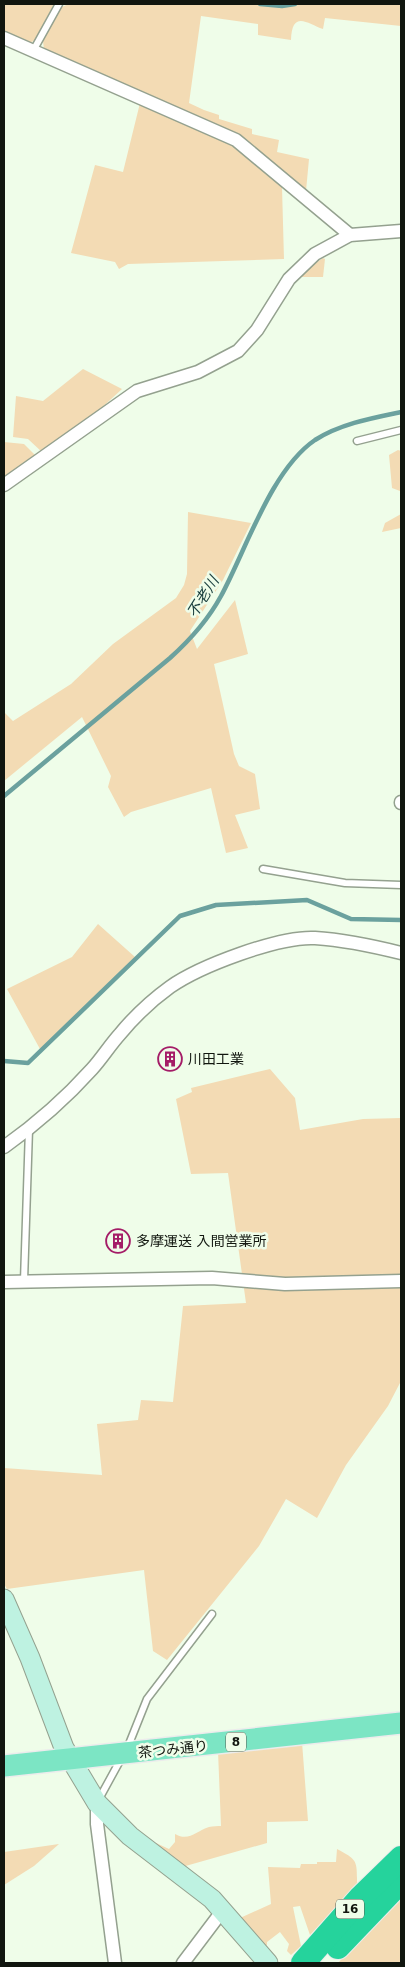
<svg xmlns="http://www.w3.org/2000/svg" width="405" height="1967" viewBox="0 0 405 1967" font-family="'DejaVu Sans','Noto Sans JP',sans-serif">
  <rect width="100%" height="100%" fill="#effde9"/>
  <g fill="#f3dbb4">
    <polygon points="4,4 54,4 35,40 30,43 4,32"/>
    <path d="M69,4H255L283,7L305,4H401V26L325,18L323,29C308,24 292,9 291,40L258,35V24L201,16L189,103L204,110L219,115V119L252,129V134L279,140L277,152L309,159L306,191L230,132L44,50L43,41L59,8Z"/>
    <polygon points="140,103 222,139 240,151 282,187 284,259 128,264 119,269 115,262 71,253 95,165 123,172"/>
    <polygon points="323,258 325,259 323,277 301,277 310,267"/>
    <polygon points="83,369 122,389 96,413 42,452 28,439 13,437 16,396 43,401"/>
    <polygon points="4,442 24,444 36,456 4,477"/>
    <polygon points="398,450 401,451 400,491 392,488 389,455"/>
    <polygon points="188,512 251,523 223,580 190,631 197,649 235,600 248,654 214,664 234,754 239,766 255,774 260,809 235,815 248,848 226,853 211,788 131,812 124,817 108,787 111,776 82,717 4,781 4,712 13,721 71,684 113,644 176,598 184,585 187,574"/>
    <polygon points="401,514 401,528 382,532 385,523"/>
    <polygon points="98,924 135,957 40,1049 7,989 72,957"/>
    <polygon points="270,1069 295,1098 300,1130 363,1119 401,1118 401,1381 388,1406 346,1465 317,1518 286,1499 259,1546 167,1660 153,1651 144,1570 7,1589 4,1584 4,1468 102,1475 97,1424 138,1420 141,1400 173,1402 183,1306 246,1303 228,1173 191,1174 176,1099 192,1092 191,1088"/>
    <path d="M302,1742L308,1821L267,1822V1843L182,1867L152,1845L156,1843L169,1849L175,1842V1834C189,1842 196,1831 209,1827C213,1826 218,1826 221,1826L218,1751Z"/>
    <polygon points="59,1844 34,1866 4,1885 4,1852"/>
    <path d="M337,1849C358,1860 357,1861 357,1884L310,1935L300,1906L293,1907L301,1946L291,1955L287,1951L289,1944L280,1932L267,1942V1945L263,1948L240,1918L271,1904L268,1867L300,1868L301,1864H317V1862H336Z"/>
    <polygon points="401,1895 401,1963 338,1963"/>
  </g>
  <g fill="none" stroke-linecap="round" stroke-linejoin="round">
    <g stroke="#6ba19e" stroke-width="4.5">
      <polyline points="260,4 282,6 295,4"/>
      <path d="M4,796L170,658C190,640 208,620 221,596C246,550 271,470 315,440C340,424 372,418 401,412"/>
      <polyline points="4,1061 28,1063 180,916 216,905 307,900 351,919 401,920"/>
    </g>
    <g stroke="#94a18f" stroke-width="9">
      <g id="lane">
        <polyline points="33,51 59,4"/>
        <polyline points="357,441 401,430"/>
        <polyline points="263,869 345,883 401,885"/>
        <polyline points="24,1281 29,1129"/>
        <polyline points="127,1749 147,1699 212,1614"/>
        <polyline points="99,1799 122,1757"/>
      </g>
    </g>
    <g stroke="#94a18f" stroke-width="15">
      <g id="street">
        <polyline points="4,38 236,140 350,235"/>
        <polyline points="4,485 137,391 198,372 238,351 257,330 289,279 315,254 350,235 401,231"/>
        <polyline points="401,802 401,803"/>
        <path d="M4,1147C35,1125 66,1098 92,1069C102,1058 110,1045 120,1034C134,1017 152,1000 170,987C200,966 279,936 315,938C345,940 373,946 401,953"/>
        <polyline points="4,1282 212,1278 285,1284 401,1281"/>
        <polyline points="97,1803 97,1824 115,1963"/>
        <polyline points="183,1963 223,1910"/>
      </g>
    </g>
    <g stroke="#94a18f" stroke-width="21">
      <polyline id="secondary" points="4,1599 30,1658 64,1748 97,1803 130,1836 212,1899 268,1963"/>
    </g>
    <g stroke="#ececec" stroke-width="24">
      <polyline id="primary" points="4,1766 401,1723"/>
    </g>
    <g stroke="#ececec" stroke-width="26">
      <g id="highway">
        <polyline points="338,1947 401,1881"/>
        <polyline points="303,1963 361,1897 401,1858"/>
      </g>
    </g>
    <use href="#lane" stroke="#fff" stroke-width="6"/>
    <use href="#street" stroke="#fff" stroke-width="12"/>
    <use href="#secondary" stroke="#bef2e1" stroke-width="19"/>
    <use href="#primary" stroke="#7ce5c4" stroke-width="21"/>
    <use href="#highway" stroke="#25d39c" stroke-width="24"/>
  </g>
  <defs>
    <g id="building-ring" transform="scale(1.25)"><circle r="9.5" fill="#effde9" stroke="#a41c67" stroke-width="1.5"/><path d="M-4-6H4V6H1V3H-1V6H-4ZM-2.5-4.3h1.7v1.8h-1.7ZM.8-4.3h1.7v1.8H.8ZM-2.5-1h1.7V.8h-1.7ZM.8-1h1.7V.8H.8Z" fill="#a41c67"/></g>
  </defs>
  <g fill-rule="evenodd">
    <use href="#building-ring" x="170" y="1059"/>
    <use href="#building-ring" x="118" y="1241"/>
  </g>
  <g text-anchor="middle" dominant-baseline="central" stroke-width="5" stroke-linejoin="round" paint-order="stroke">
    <g fill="#effde9" stroke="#545b50" stroke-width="1">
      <rect x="226" y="1732.5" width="20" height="19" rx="4"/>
      <rect x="336" y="1899.5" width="28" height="19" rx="4"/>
    </g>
    <g font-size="12" font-weight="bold" fill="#11160f">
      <text x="236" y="1742">8</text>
      <text x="350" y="1909">16</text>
    </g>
    <g font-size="14" fill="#11160f" stroke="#effde9" text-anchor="start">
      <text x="188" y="1059">川田工業</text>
      <text x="136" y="1241">多摩運送 入間営業所</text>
    </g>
    <g font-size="14" fill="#11160f" stroke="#effde9">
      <text transform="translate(173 1749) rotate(-6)">茶つみ通り</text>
    </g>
    <g font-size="15" font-style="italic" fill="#183d3c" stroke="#effde9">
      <text transform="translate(203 597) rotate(-58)">不老川</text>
    </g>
  </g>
  <rect width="405" height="1967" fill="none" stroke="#11160f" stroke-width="10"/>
</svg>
